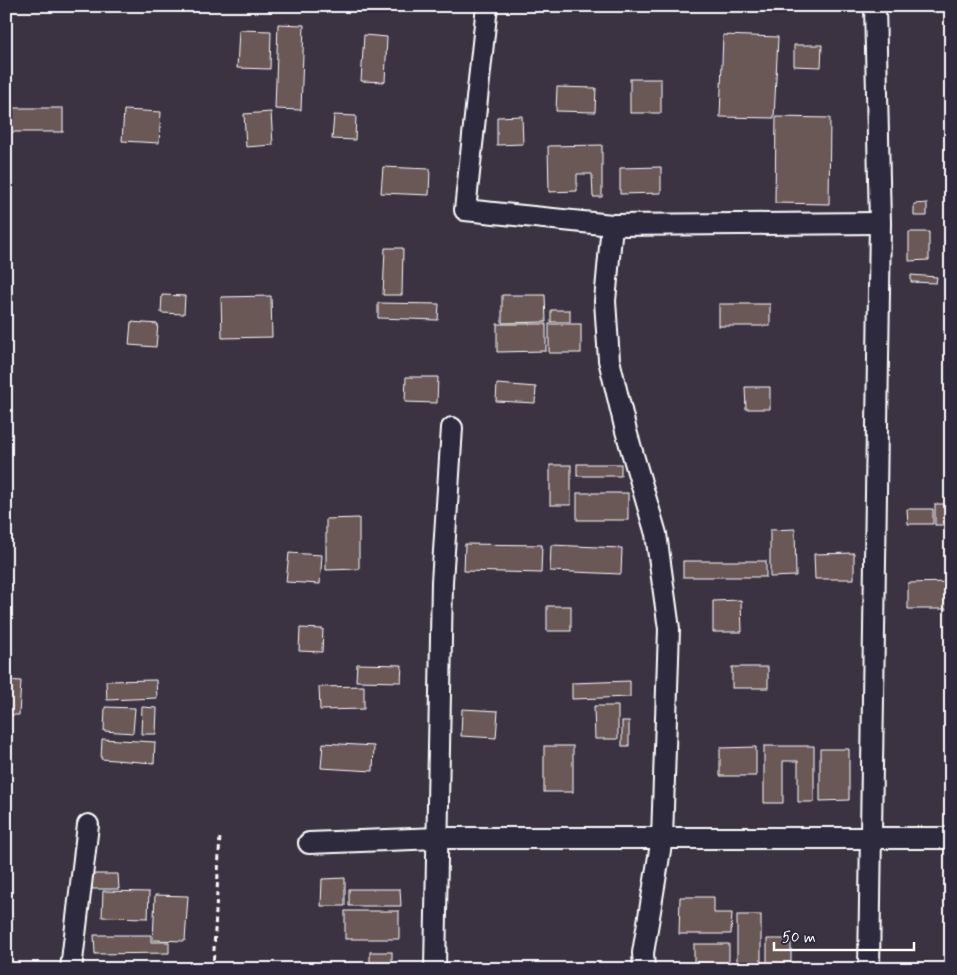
<svg xmlns="http://www.w3.org/2000/svg" width="957" height="975" viewBox="0 0 957 975" font-family="Mynerve,sans-serif">
  <rect width="100%" height="100%" fill="#3b3342"/>
  <filter id="ink" filterUnits="userSpaceOnUse"><feTurbulence type="fractalNoise" baseFrequency=".02" numOctaves="2"/><feDisplacementMap in="SourceGraphic" scale="10" xChannelSelector="R" yChannelSelector="G"/><feConvolveMatrix kernelMatrix="1 2 1 2 8 2 1 2 1" color-interpolation-filters="sRGB"/></filter>
  <g filter="url(#ink)">
    <g fill="#695957" stroke="#fff">
      <polygon points="278,24 304,25 301,110 275,109"/>
      <polygon points="239,30 271,31 270,69 237,68"/>
      <polygon points="364,35 387,37 385,82 361,81"/>
      <polygon points="723,35 778,37 774,118 720,117"/>
      <polygon points="794,45 822,45 821,67 794,66"/>
      <rect x="630" y="79" width="31" height="34"/>
      <polygon points="557,87 596,88 595,112 556,111"/>
      <rect x="7" y="108" width="56" height="24"/>
      <polygon points="124,110 161,112 159,143 122,141"/>
      <polygon points="271,112 273,145 246,147 244,114"/>
      <polygon points="334,115 356,116 355,140 332,139"/>
      <polygon points="522,116 523,144 497,145 497,117"/>
      <polygon points="776,117 830,118 829,204 775,203"/>
      <polygon points="602,145 602,197 593,197 592,174 577,174 577,191 549,192 548,146"/>
      <polygon points="383,167 430,169 429,195 381,193"/>
      <polygon points="661,167 661,193 620,194 620,168"/>
      <polygon points="927,203 927,216 914,216 914,204"/>
      <polygon points="909,232 929,232 929,260 909,261"/>
      <polygon points="385,248 403,248 402,295 383,295"/>
      <polygon points="911,275 937,277 936,283 911,282"/>
      <polygon points="162,295 185,296 184,314 161,313"/>
      <polygon points="502,295 545,295 546,322 502,323"/>
      <polygon points="271,296 272,337 222,338 221,297"/>
      <polygon points="378,303 439,304 438,320 378,318"/>
      <rect x="719" y="304" width="51" height="22"/>
      <rect x="551" y="310" width="19" height="12"/>
      <polygon points="131,322 158,324 156,347 129,345"/>
      <polygon points="497,324 546,324 546,351 497,352"/>
      <rect x="549" y="324" width="32" height="29"/>
      <polygon points="406,377 438,377 437,403 405,402"/>
      <polygon points="497,384 536,387 535,403 496,401"/>
      <polygon points="745,387 770,387 770,409 746,409"/>
      <rect x="577" y="464" width="44" height="12"/>
      <rect x="550" y="465" width="21" height="40"/>
      <rect x="577" y="493" width="51" height="27"/>
      <rect x="935" y="504" width="16" height="21"/>
      <polygon points="907,509 933,509 933,524 908,524"/>
      <polygon points="359,518 359,569 326,570 326,519"/>
      <polygon points="795,529 796,576 770,577 770,530"/>
      <polygon points="465,544 542,545 541,573 464,571"/>
      <polygon points="551,545 622,548 621,574 550,571"/>
      <polygon points="289,553 322,555 320,584 286,582"/>
      <polygon points="854,553 854,579 815,579 814,554"/>
      <rect x="683" y="561" width="83" height="16"/>
      <polygon points="951,582 951,609 908,609 908,583"/>
      <polygon points="741,600 742,632 713,632 713,601"/>
      <rect x="547" y="606" width="24" height="25"/>
      <polygon points="300,628 323,629 322,652 299,651"/>
      <polygon points="357,664 402,665 401,682 356,681"/>
      <rect x="732" y="667" width="36" height="21"/>
      <polygon points="6,680 21,681 19,715 6,715"/>
      <polygon points="156,680 157,698 107,700 106,681"/>
      <polygon points="630,681 630,697 572,699 572,683"/>
      <polygon points="364,686 364,709 320,710 319,687"/>
      <polygon points="594,706 618,706 618,739 595,739"/>
      <polygon points="105,707 135,708 133,733 104,731"/>
      <polygon points="142,707 157,708 156,734 141,734"/>
      <polygon points="462,709 498,711 496,738 461,736"/>
      <rect x="622" y="721" width="7" height="25"/>
      <polygon points="102,739 155,742 154,763 101,759"/>
      <polygon points="323,743 374,746 373,771 321,768"/>
      <rect x="544" y="746" width="29" height="46"/>
      <polygon points="764,746 814,746 814,802 798,802 798,761 783,761 783,803 764,803"/>
      <polygon points="756,747 756,776 720,776 720,748"/>
      <polygon points="820,749 849,749 849,800 820,801"/>
      <polygon points="92,874 118,874 119,889 92,889"/>
      <polygon points="345,878 345,906 321,906 322,879"/>
      <polygon points="349,889 400,889 401,906 349,906"/>
      <polygon points="103,891 149,892 148,918 102,917"/>
      <polygon points="155,895 188,896 185,941 153,940"/>
      <polygon points="680,897 714,897 714,913 732,913 731,934 679,934"/>
      <rect x="345" y="911" width="54" height="28"/>
      <rect x="737" y="915" width="24" height="50"/>
      <polygon points="94,935 151,935 151,942 169,942 169,953 95,954"/>
      <polygon points="767,939 791,939 791,965 767,966"/>
      <rect x="694" y="944" width="35" height="19"/>
      <rect x="370" y="952" width="22" height="13"/>
    </g>
    <g fill="none" stroke-linecap="round" stroke-linejoin="round">
      <g stroke="#fff" stroke-width="24">
        <g id="minor">
          <polyline points="487,6 465,210 612,225 880,223"/>
          <polyline points="612,225 605,301 609,360 626,431 656,534 669,629 662,838 643,953 644,969"/>
          <polyline points="309,843 438,838 951,838"/>
          <polyline points="71,969 88,825"/>
          <polyline points="435,969 442,582 452,428"/>
          <polyline points="869,969 880,223 875,6"/>
        </g>
      </g>
      <polyline stroke="#fff" stroke-width="3" stroke-dasharray="5 4" stroke-linecap="butt" points="213,969 220,835"/>
      <use href="#minor" stroke="#2f2a3d" stroke-width="20"/>
    </g>
  </g>
  <rect width="957" height="975" fill="none" stroke="#2f2a3d" stroke-width="25"/>
  <rect x="12" y="12" width="932" height="950" fill="none" stroke="#fff" stroke-width="2" filter="url(#ink)"/>
  <path d="M774 942v8h140v-8" fill="none" stroke="#ffffff" stroke-width="2.5"/>
  <text x="782" y="942" font-size="15" fill="#ffffff" stroke="#2f2a3d" stroke-width="4" paint-order="stroke">50 m</text>
</svg>
